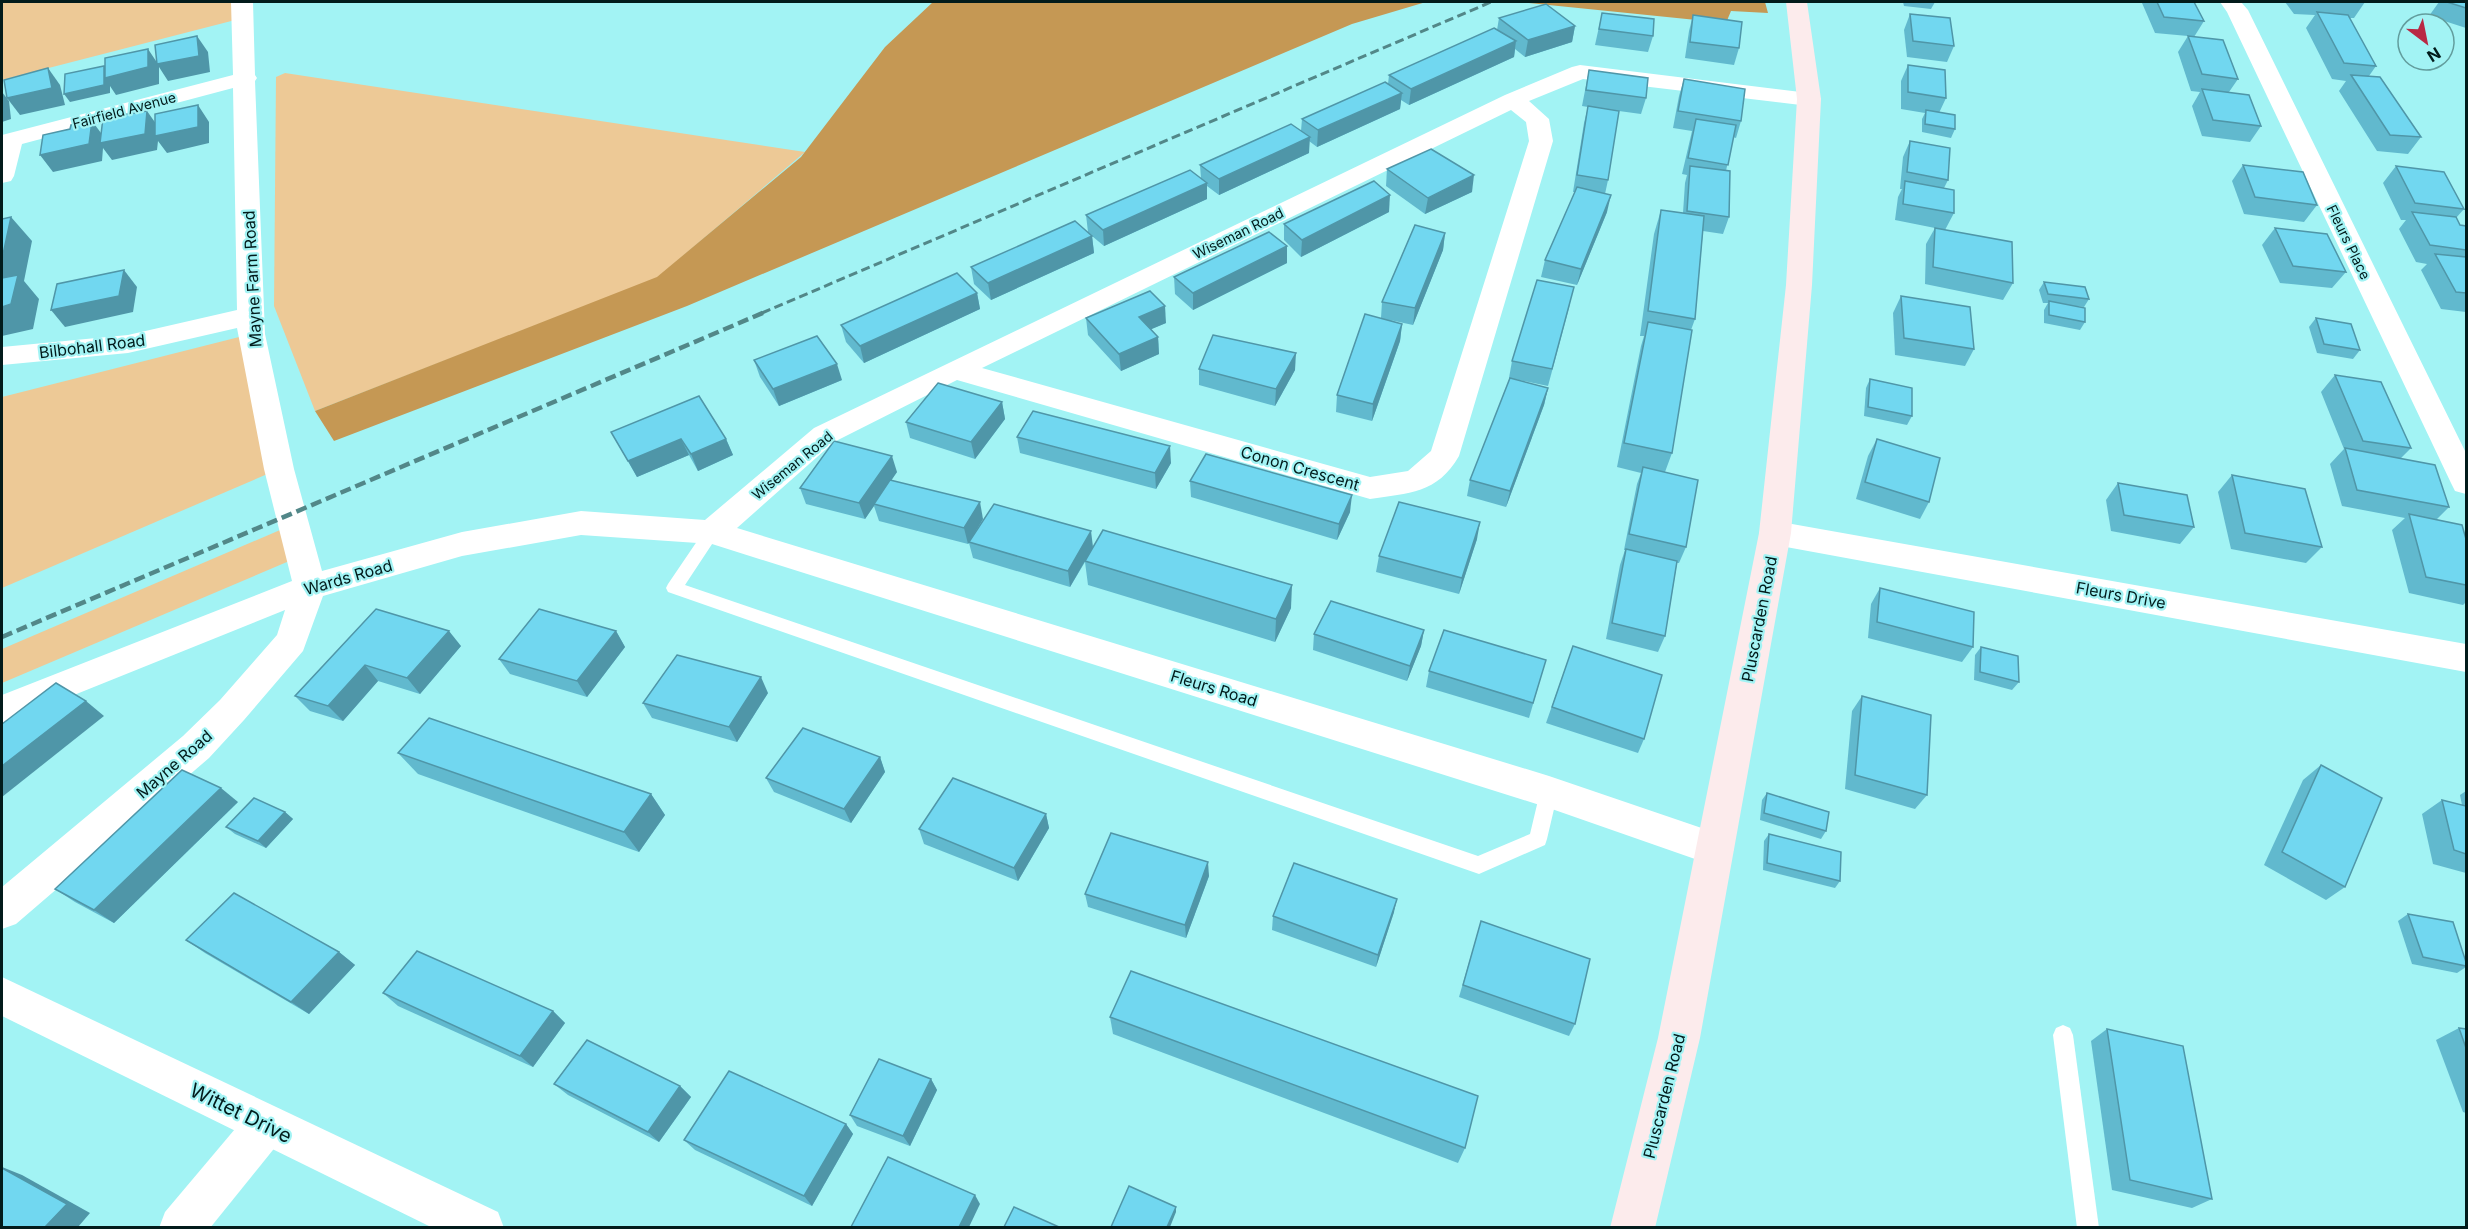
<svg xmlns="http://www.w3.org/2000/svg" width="2468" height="1229" viewBox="0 0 2468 1229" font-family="Inter,sans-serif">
  <rect width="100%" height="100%" fill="#a2f3f4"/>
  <g fill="#edc996">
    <polygon points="2,2 242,2 243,18 2,80"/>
    <polygon points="285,73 805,152 657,278 315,411 274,306 276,77"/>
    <polygon points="251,334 279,469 2,588 2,397"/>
    <polygon points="287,527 294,559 2,683 2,649"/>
  </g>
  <g fill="#c59854">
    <polygon points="933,2 1426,2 1352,24 687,306 334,441 315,411 657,277 801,157 885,47"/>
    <polygon points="1519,2 1765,2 1768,13 1731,11 1726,23"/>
  </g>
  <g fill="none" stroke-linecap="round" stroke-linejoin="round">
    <g fill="#fff" fill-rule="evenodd">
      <polygon points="712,526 718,528 720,532 685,585 1478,856 1530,834 1540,792 1543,786 1549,784 1555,786 1558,792 1547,839 1545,845 1479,874 668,592 666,588 668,584 706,528"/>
      <polygon points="2063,1025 2070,1028 2073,1035 2099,1228 2077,1228 2053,1035 2056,1028"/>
    </g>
    <g fill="#fff" fill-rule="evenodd">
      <path d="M231,2H253L255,75L257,78L255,81L265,334L294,469L322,571L462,532L581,511L705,520L814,428L1505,95L1572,67L1580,65L1817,94L1821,99L1817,104L1809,106L1583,79L1529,101L1549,119L1553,141L1459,456C1437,494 1409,493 1370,499L957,380L834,442L737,528L1549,776L1728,837L1734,849L1728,861L1715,866L1549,808L712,544L581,535L462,556L323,596L303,651L244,720L209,758L16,924L2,929V887L183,736L220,700L277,635L285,610L2,724V695L292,581L264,469L237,328L128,353L2,365V347L128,335L237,310L233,88L22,144L14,176L11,181L2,183V135L233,75ZM1511,110L1526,122L1529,141L1431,451L1408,471L1370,477L982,368Z"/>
      <polygon points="2220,2 2241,2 2248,10 2466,453 2466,494 2455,491 2451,483 2227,12"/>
      <polygon points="1775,521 2466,644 2466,672 1775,545 1764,541 1759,533 1764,525"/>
      <polygon points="266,1104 281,1110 287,1125 281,1140 210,1228 159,1228 165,1212 251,1110"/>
    </g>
    <polygon fill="#fff" fill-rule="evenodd" points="2,977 498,1212 504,1228 433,1228 2,1016"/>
    <polygon fill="#fcebec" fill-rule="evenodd" points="1786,2 1807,2 1821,99 1812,285 1791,533 1700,1038 1655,1228 1610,1228 1658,1038 1759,533 1786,285 1797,99"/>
    <polyline stroke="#528788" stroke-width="3" stroke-dasharray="9 4.5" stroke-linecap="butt" points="762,313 1491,2"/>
    <polyline stroke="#528788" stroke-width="4.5" stroke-dasharray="11 5" stroke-linecap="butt" points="2,637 765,312"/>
  </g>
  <g fill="#61b9ce">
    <polygon points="1903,2 1935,2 1931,9 1904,6"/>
    <polygon points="2143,2 2194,2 2204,21 2194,37 2238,79 2229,92 2261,126 2250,142 2202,136 2192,106 2200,92 2191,91 2178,52 2188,36 2155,33 2142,3"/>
    <polygon points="2285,2 2365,2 2354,18 2349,18 2376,66 2369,76 2421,137 2408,154 2377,151 2339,91 2346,81 2332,79 2306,28 2315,15 2294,14"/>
    <polygon points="2439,2 2466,2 2466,28 2429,16"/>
    <polygon points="1602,13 1653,36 1648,52 1595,45"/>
    <polygon points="1910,14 1954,46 1947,62 1907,57 1904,30"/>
    <polygon points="1693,15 1739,48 1734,65 1685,58 1689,31"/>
    <polygon points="1499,18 1575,26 1572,42 1525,57 1515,49 1514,57 1409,105 1401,100 1400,109 1317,147 1309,141 1309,153 1219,195 1207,186 1207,199 1104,246 1092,236 1094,253 991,300 974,284 971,267 1088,232 1086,215 1201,178 1200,165 1301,131 1302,119 1388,84 1389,75 1497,30"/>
    <polygon points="1908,65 1946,98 1939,113 1955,129 1951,138 1922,132 1922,119 1925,113 1901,109 1901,81"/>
    <polygon points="1589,70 1646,98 1641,114 1619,111 1608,180 1605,194 1607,212 1577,285 1541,277 1545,260 1575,192 1573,192 1584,123 1588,107 1582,106"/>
    <polygon points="1684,79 1741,121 1736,138 1733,137 1726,171 1729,217 1723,234 1703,231 1695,319 1691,330 1672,453 1665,472 1686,547 1679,563 1677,563 1665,636 1658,652 1606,639 1620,565 1625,550 1624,550 1637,484 1641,473 1617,467 1641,346 1644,336 1640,336 1654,234 1661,210 1683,213 1685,183 1687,175 1682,174 1692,131 1673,128 1679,96"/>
    <polygon points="1910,141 1948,180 1944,188 1954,213 1945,230 2013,283 2003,300 1925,284 1926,244 1935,228 1895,220 1898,197 1902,189 1900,189 1903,157"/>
    <polygon points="2243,165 2317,205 2304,222 2244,214 2232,181"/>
    <polygon points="2396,166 2464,209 2456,218 2460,225 2466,226 2466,312 2441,309 2421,270 2427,264 2416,262 2399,229 2406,220 2401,220 2383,183"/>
    <polygon points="1387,169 1472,192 1425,214 1386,186"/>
    <polygon points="1389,212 1301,257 1284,240 1284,224"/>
    <polygon points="2275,228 2346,272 2332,288 2280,283 2262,245"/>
    <polygon points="1445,233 1443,250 1413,325 1390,320 1402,324 1400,341 1372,421 1336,412 1337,395 1381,318 1382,302"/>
    <polygon points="1287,246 1287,263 1193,310 1175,294 1174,277"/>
    <polygon points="2044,282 2089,299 2084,307 2074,306 2085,322 2080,330 2044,323 2044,310 2048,303 2043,303 2039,290"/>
    <polygon points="977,293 980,309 864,363 846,342 841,325"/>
    <polygon points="1901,296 1974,349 1965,366 1895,355 1893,313"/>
    <polygon points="1570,304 1548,386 1509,378 1512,361"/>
    <polygon points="1086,318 1166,323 1151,329 1158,337 1159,354 1121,371 1088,335"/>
    <polygon points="2316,318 2360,350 2353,359 2317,353 2309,327"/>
    <polygon points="754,360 842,380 779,406 760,377"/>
    <polygon points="1199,369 1295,370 1275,406 1199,385"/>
    <polygon points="2335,375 2411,448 2401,458 2449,507 2436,520 2466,539 2466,602 2463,605 2409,593 2392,530 2405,518 2342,506 2330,464 2344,449 2321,392"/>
    <polygon points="1870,379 1912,416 1907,425 1864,416 1866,388"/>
    <polygon points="1548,388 1544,405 1506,507 1467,496 1470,480"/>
    <polygon points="1002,402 1005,419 975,459 910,438 906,422"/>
    <polygon points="611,432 726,439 733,455 698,471 689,455 637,477"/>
    <polygon points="1017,437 1171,463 1156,489 1020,453"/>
    <polygon points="1877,439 1929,502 1920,519 1856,499 1868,456"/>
    <polygon points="897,472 891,480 983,519 973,536 1093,547 1291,608 1275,642 1088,585 1085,562 1070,587 973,558 969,543 968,544 879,521 874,506 865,519 806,504 800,488"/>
    <polygon points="2232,475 2322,547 2306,563 2231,549 2218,492"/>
    <polygon points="1190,481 1350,512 1337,540 1191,497"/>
    <polygon points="2118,483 2194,527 2180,544 2111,531 2106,500"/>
    <polygon points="1477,539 1459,594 1376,572 1379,556"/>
    <polygon points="1880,588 1973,647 1962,662 1868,638 1871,604"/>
    <polygon points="376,609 461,646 420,694 378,681 343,721 310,711 295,696"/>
    <polygon points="1424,630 1421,646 1407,681 1313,650 1314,634"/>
    <polygon points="616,631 625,647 587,697 510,674 499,659"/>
    <polygon points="1573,646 1644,739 1638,753 1546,723"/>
    <polygon points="1981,647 2019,682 2012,690 1974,680 1975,655"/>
    <polygon points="1546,660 1529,718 1426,687 1429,671"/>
    <polygon points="768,693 737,742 652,718 643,703"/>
    <polygon points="1862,696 1927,795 1915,809 1845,789 1852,711"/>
    <polygon points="398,753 651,794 665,815 639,852 418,774"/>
    <polygon points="880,757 885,772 851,823 774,792 766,778"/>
    <polygon points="2321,765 2345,887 2326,900 2264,865 2303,780"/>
    <polygon points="2466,791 2466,873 2433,864 2422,814 2442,800 2462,805 2460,795"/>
    <polygon points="1767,793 1826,831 1821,839 1760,820 1762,800"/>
    <polygon points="238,802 114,923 75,902 55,889"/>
    <polygon points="285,812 293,819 266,848 235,834 226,827"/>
    <polygon points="1046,814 1049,828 1018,881 924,844 919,829"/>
    <polygon points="1769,834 1840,881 1835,888 1763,870 1764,841"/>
    <polygon points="1209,876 1186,938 1088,907 1085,894"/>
    <polygon points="1394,912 1376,967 1272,930 1273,916"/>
    <polygon points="2408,914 2466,962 2466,967 2457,973 2412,964 2398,921"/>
    <polygon points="1481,921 1575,1024 1569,1036 1459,997"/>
    <polygon points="186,940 339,952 355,965 309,1014 205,953"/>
    <polygon points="383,993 553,1011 565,1023 533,1067 398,1006"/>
    <polygon points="1110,1017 1465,1148 1458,1163 1113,1034"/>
    <polygon points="2459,1028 2466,1029 2466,1113 2463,1112 2436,1040"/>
    <polygon points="2107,1029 2212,1199 2192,1208 2112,1190 2091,1041"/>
    <polygon points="931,1079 937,1090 910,1146 857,1126 850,1115"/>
    <polygon points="554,1084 680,1086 691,1097 659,1142 568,1095"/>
    <polygon points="846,1124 853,1134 812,1206 695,1150 684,1140"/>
  </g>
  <g fill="#4f96a8">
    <polygon points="1575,26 1572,42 1525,57 1528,40"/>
    <polygon points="197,36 208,52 210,72 168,81 159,67 159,84 116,95 110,86 110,93 70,102 64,94 104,66 148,49 158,64"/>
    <polygon points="1516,41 1514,57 1409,105 1411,89"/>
    <polygon points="48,68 60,85 65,105 20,115 7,98"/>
    <polygon points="2,92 9,101 11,119 2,122"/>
    <polygon points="1402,93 1400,109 1317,147 1318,130"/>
    <polygon points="198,105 209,122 209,143 167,153 158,141 157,150 112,160 103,148 102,161 53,172 40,155 92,121 104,137 147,111 159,128"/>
    <polygon points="1310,137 1309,153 1219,195 1219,179"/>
    <polygon points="1474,175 1472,192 1425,214 1428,198"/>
    <polygon points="1207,183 1207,199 1104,246 1103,230"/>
    <polygon points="1390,195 1389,212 1301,257 1302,240"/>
    <polygon points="1611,195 1607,212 1577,285 1581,269"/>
    <polygon points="11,217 32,241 24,281 39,299 33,329 2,336 2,259"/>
    <polygon points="1445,233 1443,250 1413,325 1415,308"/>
    <polygon points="1092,236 1094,253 991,300 988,283"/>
    <polygon points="1287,246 1287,263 1193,310 1193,293"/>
    <polygon points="124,270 137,287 133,312 65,327 51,310"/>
    <polygon points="977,293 980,309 864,363 860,346"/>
    <polygon points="1165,306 1166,323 1140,334 1139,317"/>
    <polygon points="1402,324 1400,341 1372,421 1373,404"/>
    <polygon points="1158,337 1159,354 1121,371 1119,354"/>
    <polygon points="1296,353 1295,370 1275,406 1276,389"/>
    <polygon points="837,364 842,380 779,406 773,389"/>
    <polygon points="1548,388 1544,405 1506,507 1510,491"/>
    <polygon points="1002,402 1005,419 975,459 971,442"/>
    <polygon points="681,439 689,455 637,477 628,461"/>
    <polygon points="726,439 733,455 698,471 691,454"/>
    <polygon points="1170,446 1171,463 1156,489 1155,473"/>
    <polygon points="892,456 897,472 865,519 859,503"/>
    <polygon points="1352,495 1350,512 1337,540 1339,524"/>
    <polygon points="980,502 983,519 968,544 964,528"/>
    <polygon points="1480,522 1477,539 1459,594 1462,578"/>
    <polygon points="1091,531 1093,547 1070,587 1068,571"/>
    <polygon points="1292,585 1291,608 1275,642 1276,619"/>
    <polygon points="1424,630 1421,646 1407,681 1410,666"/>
    <polygon points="449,631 461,646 420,694 407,678"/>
    <polygon points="616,631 625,647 587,697 577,681"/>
    <polygon points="365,665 378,681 343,721 328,706"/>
    <polygon points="761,677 768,693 737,742 729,727"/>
    <polygon points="86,701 104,716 2,797 2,766"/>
    <polygon points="880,757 885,772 851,823 844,809"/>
    <polygon points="221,788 238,802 114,923 94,910"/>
    <polygon points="651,794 665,815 639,852 624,832"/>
    <polygon points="285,812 293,819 266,848 258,841"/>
    <polygon points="1046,814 1049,828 1018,881 1014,868"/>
    <polygon points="1208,862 1209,876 1186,938 1185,925"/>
    <polygon points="1397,899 1394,912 1376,967 1378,955"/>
    <polygon points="339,952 355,965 309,1014 291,1002"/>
    <polygon points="553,1011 565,1023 533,1067 520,1056"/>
    <polygon points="931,1079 937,1090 910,1146 903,1136"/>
    <polygon points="680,1086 691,1097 659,1142 648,1132"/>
    <polygon points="846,1124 853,1134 812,1206 804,1196"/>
    <polygon points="2,1167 22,1175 90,1213 78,1227 45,1227"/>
    <polygon points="975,1195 980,1204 969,1227 959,1227"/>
    <polygon points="1176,1207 1176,1212 1170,1227 1167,1227"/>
  </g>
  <g fill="#71d7f0" stroke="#4f96a8" stroke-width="1.5">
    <polygon points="2157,2 2194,2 2204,21 2164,17"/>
    <polygon points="2447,2 2466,2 2466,8"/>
    <polygon points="1546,4 1575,26 1528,40 1499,18"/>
    <polygon points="2317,12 2348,15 2376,66 2344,63"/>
    <polygon points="1602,13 1654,19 1653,36 1599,29"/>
    <polygon points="1910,14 1950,18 1954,46 1913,41"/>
    <polygon points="1693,15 1742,22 1739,48 1690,42"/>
    <polygon points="1494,28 1516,41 1411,89 1389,75"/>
    <polygon points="197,36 199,56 157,64 155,45"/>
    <polygon points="2188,36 2223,40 2238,79 2202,74"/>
    <polygon points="148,49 148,67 105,78 105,58"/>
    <polygon points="1908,65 1945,70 1946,98 1908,92"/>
    <polygon points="104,66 104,85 64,94 65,74"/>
    <polygon points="48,68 52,88 7,98 4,80"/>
    <polygon points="1589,70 1648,78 1646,98 1586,90"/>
    <polygon points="2351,75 2380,77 2421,137 2390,135"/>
    <polygon points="1684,79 1745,89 1741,121 1678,111"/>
    <polygon points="1385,82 1402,93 1318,130 1302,119"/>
    <polygon points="2202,89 2249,95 2261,126 2213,120"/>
    <polygon points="198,105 198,127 155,136 155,114"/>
    <polygon points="1588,106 1619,111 1608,180 1577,175"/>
    <polygon points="1926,110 1955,115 1955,129 1925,124"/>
    <polygon points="147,111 145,134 100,143 103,118"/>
    <polygon points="1696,119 1736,125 1728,165 1688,158"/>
    <polygon points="92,121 89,144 40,155 43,135 70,129 71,125"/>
    <polygon points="1291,124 1310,137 1219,179 1200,165"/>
    <polygon points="1910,141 1950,148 1948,180 1907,172"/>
    <polygon points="1431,149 1474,175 1428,198 1387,169"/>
    <polygon points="2243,165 2303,172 2317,205 2255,197"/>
    <polygon points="1690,166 1730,171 1729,217 1687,211"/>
    <polygon points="2396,166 2444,172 2464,209 2415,203"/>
    <polygon points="1190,170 1207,183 1103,230 1086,215"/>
    <polygon points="1374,181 1390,195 1302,240 1284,224"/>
    <polygon points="1905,181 1954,190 1954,213 1903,204"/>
    <polygon points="1577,187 1611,195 1581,269 1545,260"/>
    <polygon points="1661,210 1704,216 1695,319 1648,311"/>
    <polygon points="2412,212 2456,217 2460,225 2466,226 2466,250 2430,245"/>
    <polygon points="11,217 2,259 2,219"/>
    <polygon points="1075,221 1092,236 988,283 971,267"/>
    <polygon points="1415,225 1445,233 1415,308 1382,302"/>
    <polygon points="1935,228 2012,242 2013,283 1933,267"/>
    <polygon points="2275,228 2327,234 2346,272 2293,266"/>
    <polygon points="1269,232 1287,246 1193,293 1174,277"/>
    <polygon points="2435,254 2466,257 2466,293 2456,292"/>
    <polygon points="124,270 119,296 51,310 57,284"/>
    <polygon points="957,273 977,293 860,346 841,325"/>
    <polygon points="18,275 11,304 2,307 2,278"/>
    <polygon points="1537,280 1574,287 1552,369 1512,361"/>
    <polygon points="2044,282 2085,287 2089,299 2048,294"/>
    <polygon points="1150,291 1165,306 1139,317 1158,337 1119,354 1086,318"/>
    <polygon points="1901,296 1970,307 1974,349 1904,338"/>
    <polygon points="2049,301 2085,308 2085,322 2049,315"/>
    <polygon points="1365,314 1402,324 1373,404 1337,395"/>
    <polygon points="2316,318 2351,324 2360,350 2324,344"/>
    <polygon points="1648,322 1692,330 1672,453 1624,443"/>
    <polygon points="1213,335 1296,353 1276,389 1199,369"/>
    <polygon points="817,336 837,364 773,389 754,360"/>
    <polygon points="2335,375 2381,382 2411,448 2363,441"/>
    <polygon points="1510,378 1548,388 1510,491 1470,480"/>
    <polygon points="1870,379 1912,388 1912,416 1868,407"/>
    <polygon points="938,383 1002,402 971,442 906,422"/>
    <polygon points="699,396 726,439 691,454 681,439 628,461 611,432"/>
    <polygon points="1033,411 1170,446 1155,473 1017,437"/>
    <polygon points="1877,439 1940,458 1929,502 1865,482"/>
    <polygon points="834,441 892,456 859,503 800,488"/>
    <polygon points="2345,448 2435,465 2449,507 2357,490"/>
    <polygon points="1206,454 1352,495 1339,524 1190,481"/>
    <polygon points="1643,467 1698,480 1686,547 1629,534"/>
    <polygon points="2232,475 2305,489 2322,547 2245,533"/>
    <polygon points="890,480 980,502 964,528 874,504"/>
    <polygon points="2118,483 2187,495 2194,527 2124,515"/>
    <polygon points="1399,502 1480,522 1462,578 1379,556"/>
    <polygon points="994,504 1091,531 1068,571 969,542"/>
    <polygon points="2409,514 2462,525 2466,539 2466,585 2426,577"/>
    <polygon points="1103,530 1292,585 1276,619 1085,561"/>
    <polygon points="1626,549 1677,561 1665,636 1612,623"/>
    <polygon points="1880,588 1974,612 1973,647 1877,622"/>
    <polygon points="1331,601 1424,630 1410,666 1314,634"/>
    <polygon points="376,609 449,631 407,678 365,665 328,706 295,696"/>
    <polygon points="539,609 616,631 577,681 499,659"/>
    <polygon points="1444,630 1546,660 1533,703 1429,671"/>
    <polygon points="1573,646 1662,675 1644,739 1552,707"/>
    <polygon points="1981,647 2018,656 2019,682 1980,672"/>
    <polygon points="677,655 761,677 729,727 643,703"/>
    <polygon points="56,683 86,701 2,766 2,724"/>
    <polygon points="1862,696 1931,715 1927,795 1855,775"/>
    <polygon points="429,718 651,794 624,832 398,753"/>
    <polygon points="803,728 880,757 844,809 766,778"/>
    <polygon points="2321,765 2382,798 2345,887 2282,852"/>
    <polygon points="182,770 221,788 94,910 55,889"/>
    <polygon points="953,778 1046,814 1014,868 919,829"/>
    <polygon points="1767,793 1829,812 1826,831 1764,813"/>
    <polygon points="254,798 285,812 258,841 226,827"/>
    <polygon points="2442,800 2466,806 2466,854 2454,850"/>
    <polygon points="1111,833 1208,862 1185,925 1085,894"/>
    <polygon points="1769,834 1841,852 1840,881 1767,863"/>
    <polygon points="1294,863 1397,899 1378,955 1273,916"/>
    <polygon points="234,893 339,952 291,1002 186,940"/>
    <polygon points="2408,914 2453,922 2466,962 2466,966 2423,957"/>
    <polygon points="1481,921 1590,959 1575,1024 1463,985"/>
    <polygon points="417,951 553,1011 520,1056 383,993"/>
    <polygon points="1131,971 1478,1096 1465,1148 1110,1017"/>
    <polygon points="2459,1028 2466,1029 2466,1048"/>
    <polygon points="2107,1029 2183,1046 2212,1199 2130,1180"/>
    <polygon points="587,1040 680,1086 648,1132 554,1084"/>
    <polygon points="879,1059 931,1079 903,1136 850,1115"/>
    <polygon points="729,1071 846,1124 804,1196 684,1140"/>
    <polygon points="888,1157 975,1195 959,1227 851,1227"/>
    <polygon points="2,1168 67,1204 45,1227 2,1227"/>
    <polygon points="1129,1186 1176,1207 1167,1227 1111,1227"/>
    <polygon points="1014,1207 1059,1227 1004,1227"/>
  </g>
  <g text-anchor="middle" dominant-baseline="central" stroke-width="4.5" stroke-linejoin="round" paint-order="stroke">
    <g font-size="14" fill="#021b1b" stroke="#a2f3f4">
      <text transform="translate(124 110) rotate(-15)">Fairfield Avenue</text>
      <text transform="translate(1238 233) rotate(-26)">Wiseman Road</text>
      <text transform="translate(2349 242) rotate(64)">Fleurs Place</text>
      <text transform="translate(792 465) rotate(-39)">Wiseman Road</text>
    </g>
    <g font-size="16" fill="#021b1b" stroke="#a2f3f4">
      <text transform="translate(252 279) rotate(-93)">Mayne Farm Road</text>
      <text transform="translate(92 346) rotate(-7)">Bilbohall Road</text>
      <text transform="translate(1300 468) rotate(16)">Conon Crescent</text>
      <text transform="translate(348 577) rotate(-16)">Wards Road</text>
      <text transform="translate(2121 595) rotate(10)">Fleurs Drive</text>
      <text transform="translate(1759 619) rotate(-79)">Pluscarden Road</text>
      <text transform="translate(1214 688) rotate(17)">Fleurs Road</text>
      <text transform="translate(174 764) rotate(-41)">Mayne Road</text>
      <text transform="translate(1664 1096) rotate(-76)">Pluscarden Road</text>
    </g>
    <g font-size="20" fill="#021b1b" stroke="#a2f3f4">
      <text transform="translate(241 1113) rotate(26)">Wittet Drive</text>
    </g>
  </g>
  <rect width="2468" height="1229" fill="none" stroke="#021b1b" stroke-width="6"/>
  <g transform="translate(2426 42) rotate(148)"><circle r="28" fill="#a2f3f4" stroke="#629d9d" stroke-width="1.5"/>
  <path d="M0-4.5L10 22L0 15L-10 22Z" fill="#b92844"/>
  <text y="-9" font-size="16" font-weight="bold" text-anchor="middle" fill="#021b1b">N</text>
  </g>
</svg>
